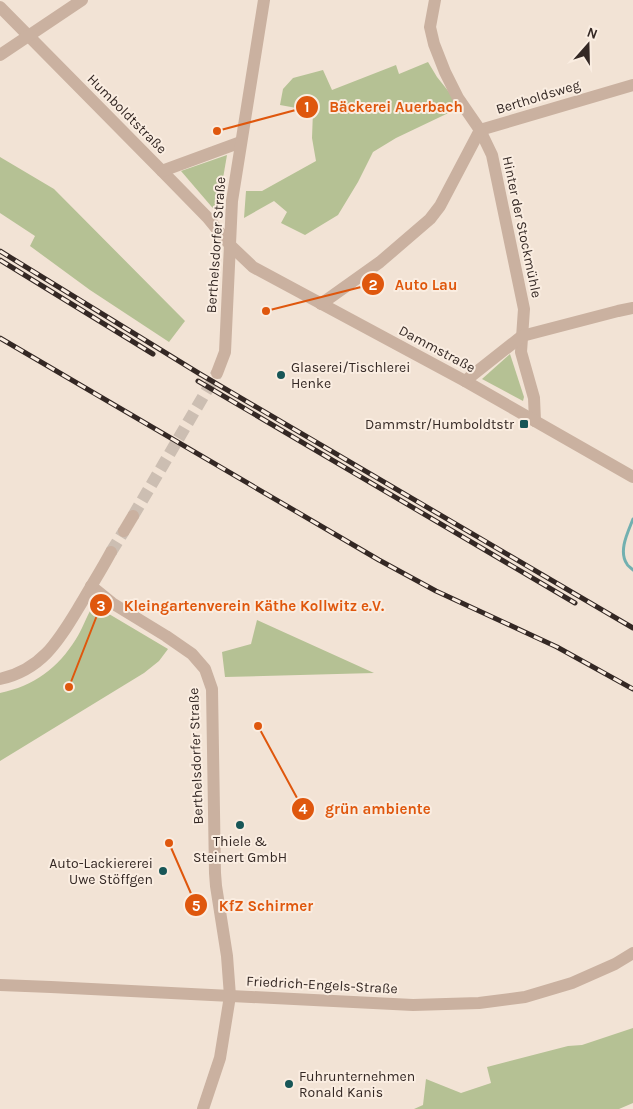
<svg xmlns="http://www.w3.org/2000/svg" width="633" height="1109" viewBox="0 0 633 1109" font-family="Karla,sans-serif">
  <rect width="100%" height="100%" fill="#f2e3d5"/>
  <g fill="#b5c194">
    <polygon points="428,62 437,77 461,107 396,138 373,152 358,182 338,215 305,235 281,223 287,212 274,201 244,218 246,191 262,191 316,161 312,138 313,111 280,105 283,89 293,78 323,70 332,90 396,65 399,74"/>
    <polygon points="227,155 217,213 181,171"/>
    <polygon points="0,157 54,189 185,321 169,342 90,290 30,246 35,236 0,213"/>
    <polygon points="510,354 524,397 523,401 482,379"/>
    <path d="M97,610L109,614L168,649L159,661L144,673L0,761V693C34,686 58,668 76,639C82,630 85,620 90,611Z"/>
    <polygon points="257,620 374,673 225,677 222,652 251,644"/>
    <polygon points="633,1028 633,1103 619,1109 414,1109 423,1105 426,1079 461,1093 491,1083 487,1067 568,1046 582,1045"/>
  </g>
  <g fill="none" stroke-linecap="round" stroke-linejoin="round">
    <path stroke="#72b0b0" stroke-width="3" d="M633,519C628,532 618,551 627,564C627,565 632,569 633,570"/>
    <g stroke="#ccbeb2" stroke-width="12" stroke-dasharray="12 6" stroke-linecap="butt">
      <polyline points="133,516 217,373"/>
      <polyline points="111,552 124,531"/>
    </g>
    <g stroke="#cab1a0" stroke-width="12">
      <polyline points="435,0 430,27 434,44 445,72 458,98 480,130 492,155 524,309 521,352 534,398 535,421"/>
      <polyline points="0,7 162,171 207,217 230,245 253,267 465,381 633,477"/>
      <polyline points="0,55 82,0"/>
      <polyline points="480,130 633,85"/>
      <polyline points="162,171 241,142"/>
      <polyline points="321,304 380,262 430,219 440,206 480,130"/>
      <polyline points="217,373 225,352 232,201 264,0"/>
      <polyline points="465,381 522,336 618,311 633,308"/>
      <polyline points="124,531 133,516"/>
      <polyline points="91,586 112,603 166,636 192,654 205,669 212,689 215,873 216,886 227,956 230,996 220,1058 203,1109"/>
      <path d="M0,679C44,669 60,638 82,602C91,586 102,569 111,552"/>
      <polyline points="0,985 51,987 413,1005 479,1003 525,997 572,983 615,964 633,953"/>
    </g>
    <g stroke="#342824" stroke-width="5">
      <g id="rail">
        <polyline points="0,251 200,374 633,628"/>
        <polyline points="0,260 153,354"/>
        <polyline points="0,338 379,560 436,591 557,647 633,689"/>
        <polyline points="198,381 575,603"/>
      </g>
    </g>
    <use href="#rail" stroke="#faede1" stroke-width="3" stroke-dasharray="9" stroke-linecap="butt"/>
  </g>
  <g fill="#175657" stroke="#faede1" stroke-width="2">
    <circle cx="281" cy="375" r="5"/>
    <rect x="519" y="419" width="10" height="10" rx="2.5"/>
    <circle cx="240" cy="825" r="5"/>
    <circle cx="163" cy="871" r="5"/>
    <circle cx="289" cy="1084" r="5"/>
  </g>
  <g text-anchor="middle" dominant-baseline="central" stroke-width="4" stroke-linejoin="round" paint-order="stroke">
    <g font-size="14" fill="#342824" stroke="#faede1">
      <text transform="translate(538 97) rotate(-17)">Bertholdsweg</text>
      <text transform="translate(127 114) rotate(45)">Humboldtstraße</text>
      <text transform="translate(522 227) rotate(78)">Hinter der Stockmühle</text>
      <text transform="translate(216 245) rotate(-86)">Berthelsdorfer Straße</text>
      <text transform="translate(437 349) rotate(28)">Dammstraße</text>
      <text transform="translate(196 756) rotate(-92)">Berthelsdorfer Straße</text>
      <text transform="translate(322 985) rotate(3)">Friedrich-Engels-Straße</text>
    </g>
    <g font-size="14" fill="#342824" stroke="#faede1" text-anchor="start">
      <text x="291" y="367">Glaserei/Tischlerei<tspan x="291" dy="16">Henke</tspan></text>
      <text x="514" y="424" text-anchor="end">Dammstr/Humboldtstr</text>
      <text x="240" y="841" text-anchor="middle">Thiele &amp;<tspan x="240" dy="16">Steinert GmbH</tspan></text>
      <text x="153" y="863" text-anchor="end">Auto-Lackiererei<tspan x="153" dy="16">Uwe Stöffgen</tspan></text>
      <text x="299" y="1076">Fuhrunternehmen<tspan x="299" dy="16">Ronald Kanis</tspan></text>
    </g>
  </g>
  <path fill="none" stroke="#df570d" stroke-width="2" d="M217 131L307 107M266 311L373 284M69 687L101 605M258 726L303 809M169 843L196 905"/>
  <g fill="#df570d" stroke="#faede1" stroke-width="2">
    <circle cx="217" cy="131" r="5"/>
    <circle cx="266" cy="311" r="5"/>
    <circle cx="69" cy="687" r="5"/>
    <circle cx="258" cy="726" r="5"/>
    <circle cx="169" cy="843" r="5"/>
    <circle cx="307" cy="107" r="12"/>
    <circle cx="373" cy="284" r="12"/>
    <circle cx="101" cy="605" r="12"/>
    <circle cx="303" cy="809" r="12"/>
    <circle cx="196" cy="905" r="12"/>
  </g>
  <g font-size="15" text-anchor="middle" font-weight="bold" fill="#fff">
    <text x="307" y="112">1</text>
    <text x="373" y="290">2</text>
    <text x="101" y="611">3</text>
    <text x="303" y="814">4</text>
    <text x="196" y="911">5</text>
  </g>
  <g font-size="15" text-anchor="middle" font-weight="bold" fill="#df570d" stroke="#faede1" stroke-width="4" stroke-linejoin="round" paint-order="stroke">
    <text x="396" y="112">Bäckerei Auerbach</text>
    <text x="426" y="290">Auto Lau</text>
    <text x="254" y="611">Kleingartenverein Käthe Kollwitz e.V.</text>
    <text x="378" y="814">grün ambiente</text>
    <text x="266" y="911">KfZ Schirmer</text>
  </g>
  <g transform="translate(588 45) rotate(20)" stroke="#faede1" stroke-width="4" paint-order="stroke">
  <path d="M0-4L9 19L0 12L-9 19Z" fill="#342824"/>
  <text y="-8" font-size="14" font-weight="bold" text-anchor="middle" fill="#342824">N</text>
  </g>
</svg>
